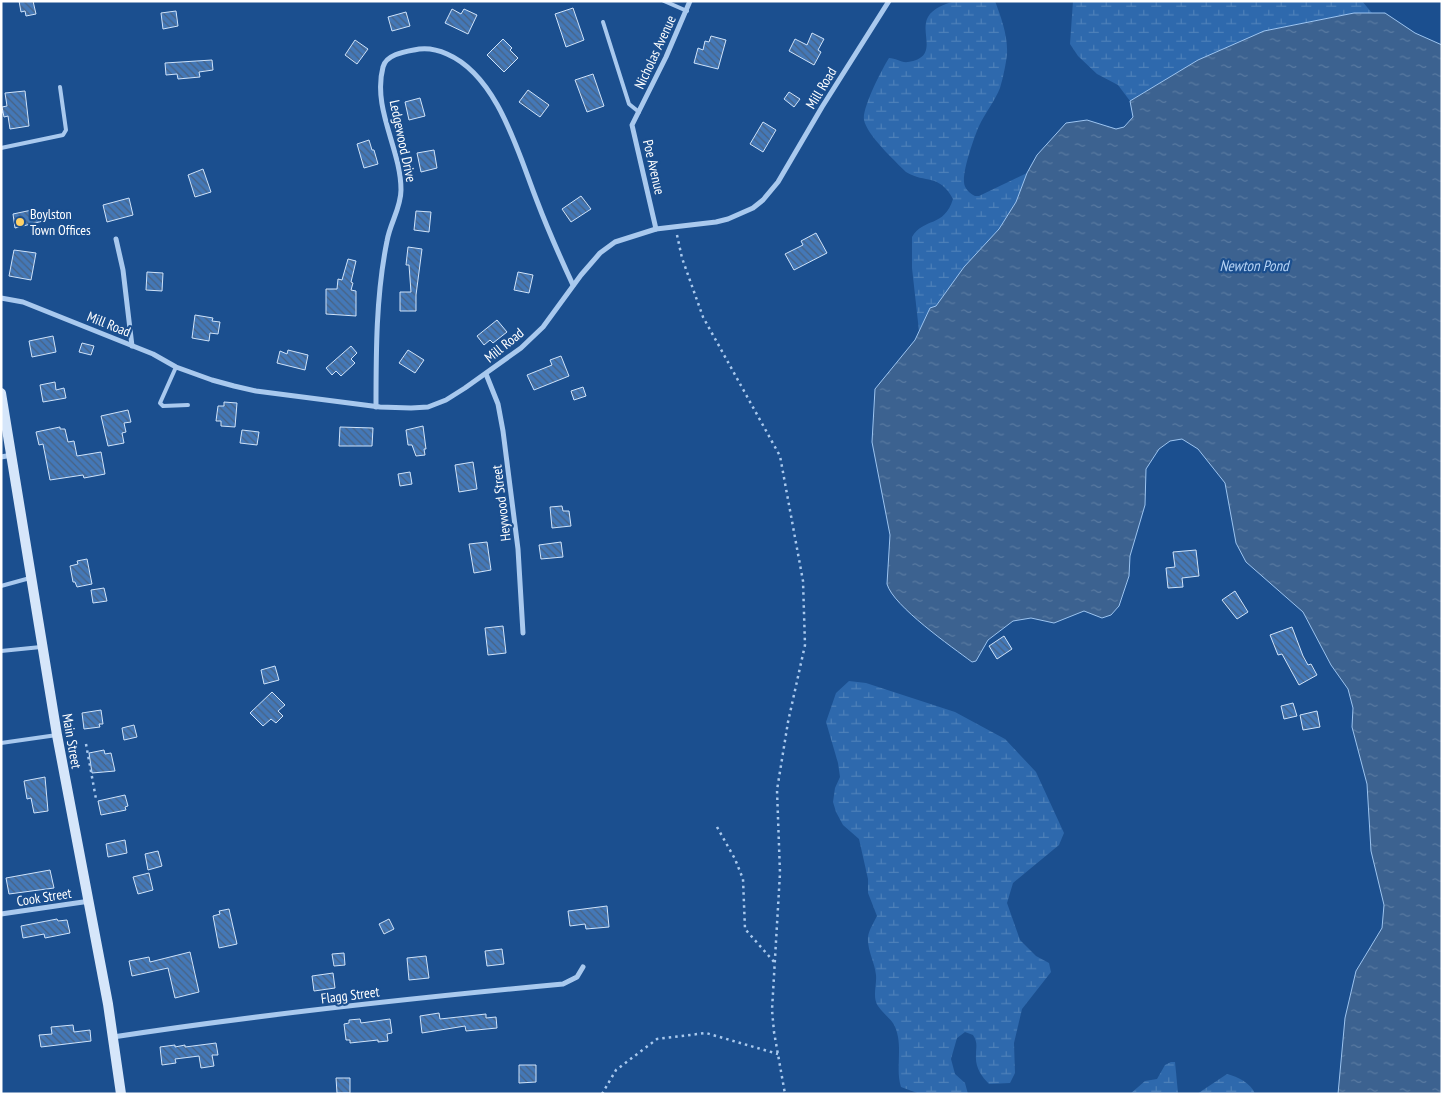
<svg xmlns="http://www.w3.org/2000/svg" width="1443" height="1095" viewBox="0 0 1443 1095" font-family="'PT Sans Narrow',sans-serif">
  <defs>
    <pattern id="wetland-marsh" width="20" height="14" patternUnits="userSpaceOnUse" patternTransform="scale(1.25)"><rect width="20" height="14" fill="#2e69ad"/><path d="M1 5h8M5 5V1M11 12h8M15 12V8" fill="none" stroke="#4d80b9"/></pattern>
    <pattern id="water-ripples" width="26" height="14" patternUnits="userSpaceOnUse" patternTransform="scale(1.25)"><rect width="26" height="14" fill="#3c6290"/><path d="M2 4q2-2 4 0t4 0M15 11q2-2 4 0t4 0" fill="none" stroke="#597aa1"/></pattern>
    <pattern id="building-back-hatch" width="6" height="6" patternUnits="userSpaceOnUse" patternTransform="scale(1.25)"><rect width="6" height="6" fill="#4478b7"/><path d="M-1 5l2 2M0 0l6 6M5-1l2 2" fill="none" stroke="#486282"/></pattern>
  </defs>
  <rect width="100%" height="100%" fill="#1b4f8f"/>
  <g fill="url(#wetland-marsh)">
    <path d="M955,1H995C1001,17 1008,36 1007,54C1006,64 1003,78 1000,88C995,101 985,113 979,126C974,138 963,169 964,182C964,188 970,194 975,196H979L1027,173L1016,202L999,229L964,267L936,306L930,309L919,331L912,268V237C924,217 944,228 953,199C939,173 926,184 906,172C895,161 867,135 864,120C862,108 882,69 889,58C896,58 901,63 908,62C940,57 919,33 928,17C933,8 945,4 955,1Z"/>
    <polygon points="1073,1 1362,1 1372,13 1354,13 1198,60 1130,101 1118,85 1097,74 1078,56 1070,44"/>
    <path d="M849,681L866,683L955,712L1005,739L1036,772L1064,833L1059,845L1013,883L1007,903L1020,940L1036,956L1049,963L1051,972L1022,1009L1014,1043L1015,1073L1010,1083L989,1084C981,1076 975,1067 976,1055C976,1046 978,1043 973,1035L965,1032L957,1038L951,1059L955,1074L965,1083L968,1094H920L901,1087C896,1072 901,1054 898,1037C895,1019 887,1019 878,1006C872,997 877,985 876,975C875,963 867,950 868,937C869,930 874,922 877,916L868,893V879L859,839L843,825L836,812L833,802L835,788L840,777L838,763L826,722L836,693Z"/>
    <polygon points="1171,1062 1175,1062 1178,1093 1185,1094 1130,1094 1145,1081 1157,1079 1165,1065"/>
    <path d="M1227,1074C1238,1077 1251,1083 1255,1094H1197Z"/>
  </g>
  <path fill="url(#water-ripples)" stroke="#9cc4f0" d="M1354,13H1385L1415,33L1442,45V1094H1338L1345,1018L1356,971L1382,928L1384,905L1371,851L1367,784L1352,727L1353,708L1348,689L1331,665L1303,612L1246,562L1236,543L1225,483L1198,449L1182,439L1170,441L1159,449L1146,469L1145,505L1130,556L1129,576L1119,606L1111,615L1102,618L1084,611L1054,623L1031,618L1013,621L988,640L976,661L972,662C952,647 893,606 887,584L890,535L872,442L875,389L915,340L930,308L936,306L964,267L999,229L1016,202L1027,173L1037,155L1066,123L1087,120L1116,129L1124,127L1133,117L1130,101L1198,60L1264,31Z"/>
  <g fill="url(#building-back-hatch)" stroke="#cfe3fa">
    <polygon points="19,1 33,1 36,14 26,16 25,11 21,12"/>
    <polygon points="573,8 584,40 566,47 555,14"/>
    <polygon points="452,9 461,14 464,9 477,15 468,34 445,23"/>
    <polygon points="176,11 178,26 163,29 161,13"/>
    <polygon points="406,12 410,26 392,31 388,17"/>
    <polygon points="812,33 824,39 818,50 821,52 814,65 789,51 795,39 807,45"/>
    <polygon points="711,36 726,40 718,69 694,63 698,48 703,50 705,41 709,42"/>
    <polygon points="503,39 512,48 510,50 518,58 504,72 487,55"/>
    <polygon points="355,40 368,49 357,64 345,55"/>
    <polygon points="212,60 213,70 199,72 200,77 178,79 177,74 166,75 165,63"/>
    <polygon points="593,74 604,106 587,112 575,80"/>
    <polygon points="528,90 549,105 540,117 519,102"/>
    <polygon points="25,91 29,126 10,129 8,116 4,117 2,107 7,106 5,93"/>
    <polygon points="789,92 800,99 794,107 784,99"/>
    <polygon points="420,98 425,116 409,120 405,102"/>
    <polygon points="763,122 776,130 763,152 750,144"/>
    <polygon points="369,140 372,150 374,150 378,164 364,168 357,144"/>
    <polygon points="434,150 437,168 421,172 417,153"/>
    <polygon points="203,169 211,192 195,197 188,175"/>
    <polygon points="581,196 591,209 571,222 562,209"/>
    <polygon points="129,198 133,215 107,222 103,205"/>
    <polygon points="32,210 33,214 41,212 43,221 15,228 13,214"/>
    <polygon points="416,211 431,212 429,232 414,230"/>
    <polygon points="816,233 827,253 794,270 785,254 803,245 801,241"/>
    <polygon points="408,247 422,249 416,295 416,311 400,311 400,292 411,292 409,265 406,265"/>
    <polygon points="14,250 36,253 31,280 9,276"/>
    <polygon points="348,259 356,261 351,282 353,283 351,290 356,291 356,316 326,314 326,289 337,289 338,279 342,280"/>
    <polygon points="147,272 163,273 162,291 146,290"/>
    <polygon points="518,272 533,275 529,293 514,290"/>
    <polygon points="195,315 213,318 212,321 220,322 218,334 210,333 209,341 192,338"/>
    <polygon points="497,320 507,332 493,343 490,340 484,345 477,336"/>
    <polygon points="53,336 56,352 32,357 29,341"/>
    <polygon points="82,343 94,346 91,355 79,352"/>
    <polygon points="351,346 357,353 351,359 355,363 341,376 336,371 332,375 326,368"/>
    <polygon points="288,350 308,355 305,370 277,363 280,351 287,354"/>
    <polygon points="408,350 424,360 415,373 399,363"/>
    <polygon points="561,356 569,376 534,390 527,375 552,365 550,360"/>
    <polygon points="55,382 56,390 64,388 66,398 43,402 40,385"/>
    <polygon points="583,387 586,396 574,400 571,391"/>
    <polygon points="224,402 237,403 235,427 221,426 221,421 216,421 218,406 224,406"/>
    <polygon points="128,410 131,422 124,423 126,432 122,433 124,443 108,446 101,416"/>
    <polygon points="423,426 426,449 424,449 425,455 416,456 412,445 408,445 406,430"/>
    <polygon points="60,427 60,429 65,429 68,442 74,441 77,456 101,452 105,474 84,478 83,475 50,480 43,444 39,445 36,432"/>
    <polygon points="340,427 373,428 372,446 339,446"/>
    <polygon points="242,430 259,432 257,445 240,443"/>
    <polygon points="473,462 477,489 459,492 455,465"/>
    <polygon points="410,472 412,484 400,486 398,474"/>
    <polygon points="562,506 563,511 569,511 571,526 552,528 550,507"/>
    <polygon points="487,542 491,570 474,573 469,544"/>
    <polygon points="561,542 563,557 541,559 539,545"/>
    <polygon points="1196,550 1199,576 1182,578 1183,587 1168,588 1166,568 1175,567 1173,552"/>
    <polygon points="87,559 92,584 77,587 75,582 73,582 70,566 78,564 77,561"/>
    <polygon points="104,588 107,601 93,603 91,590"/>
    <polygon points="1235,591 1248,612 1237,619 1222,600"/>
    <polygon points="503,626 506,653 488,655 485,628"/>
    <polygon points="1292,627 1303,656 1308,665 1311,664 1317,675 1299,685 1282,654 1278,655 1270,635"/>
    <polygon points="1004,636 1012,649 997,659 989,646"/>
    <polygon points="275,666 279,680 264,684 261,670"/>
    <polygon points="272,692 285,705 278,711 283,716 276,723 271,719 263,726 250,713"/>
    <polygon points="1293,703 1297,716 1284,719 1281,706"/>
    <polygon points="101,710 103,724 99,724 100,727 84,729 82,713"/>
    <polygon points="1317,711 1320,727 1303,730 1300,715"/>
    <polygon points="134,725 137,737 124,740 122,728"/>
    <polygon points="104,750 105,754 111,753 115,771 92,773 89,753"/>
    <polygon points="45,777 48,811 34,813 31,798 27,799 24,781"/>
    <polygon points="125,795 128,806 125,807 126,810 101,815 98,801"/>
    <polygon points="125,840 127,853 108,857 106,844"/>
    <polygon points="158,851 162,866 148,870 145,854"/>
    <polygon points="50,870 54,888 9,894 6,878"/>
    <polygon points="149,873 153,890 138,894 133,877"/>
    <polygon points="607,906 609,927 586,929 585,924 570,926 568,911"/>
    <polygon points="229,909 237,944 219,948 213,916 220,914 219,911"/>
    <polygon points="57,919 58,921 67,920 70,933 45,938 44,934 23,938 21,926"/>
    <polygon points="389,919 394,929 384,934 379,924"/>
    <polygon points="502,949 504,964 487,966 485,951"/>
    <polygon points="190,952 199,992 175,998 168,968 132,976 129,961 149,957 150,962"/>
    <polygon points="344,953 345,965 334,966 332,954"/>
    <polygon points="426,956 429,978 409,980 407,958"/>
    <polygon points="333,973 335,988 314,991 312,976"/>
    <polygon points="439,1013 440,1019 486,1014 486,1018 496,1017 497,1028 466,1031 465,1026 422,1033 420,1016"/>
    <polygon points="360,1019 361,1023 390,1019 392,1033 387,1034 388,1041 378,1042 378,1040 350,1043 350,1040 346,1040 344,1024 349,1023 349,1020"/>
    <polygon points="73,1025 74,1032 90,1030 91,1041 41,1047 39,1035 52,1034 51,1027"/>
    <polygon points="216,1043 218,1055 212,1055 214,1066 201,1068 199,1056 175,1059 176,1063 162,1065 160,1047 175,1045 175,1047 185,1045 185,1047"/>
    <polygon points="519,1065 536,1065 536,1082 519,1083"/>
    <polygon points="336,1078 350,1078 350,1093 337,1093"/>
  </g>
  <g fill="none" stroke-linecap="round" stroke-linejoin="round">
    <g stroke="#a9c9ee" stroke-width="2.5" stroke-dasharray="2.5 4" stroke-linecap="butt">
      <polyline points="1,112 3,112"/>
      <polyline points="677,235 682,258 703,317 780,456 803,581 805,645 788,722 777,790 780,873 772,1010 774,1032 785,1094"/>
      <polyline points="86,744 96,799"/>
      <polyline points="717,827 735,859 743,879 745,929 775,963"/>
      <polyline points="602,1094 616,1070 657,1039 706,1033 778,1054"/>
    </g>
    <g stroke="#a9c9ee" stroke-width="4">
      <polyline points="664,1 687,11"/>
      <polyline points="603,22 629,104 639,112"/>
      <polyline points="1,148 63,135 66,130 60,87"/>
      <polyline points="176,367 160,403 163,406 188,405"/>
      <polyline points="1,586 30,578"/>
      <polyline points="1,651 41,647"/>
      <polyline points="1,743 57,735"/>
    </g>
    <g stroke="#a9c9ee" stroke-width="5">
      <polyline points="656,229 632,125 666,57 690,1"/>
      <polyline points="116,239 123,270 132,346"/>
      <polyline points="1,298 23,302 153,354 176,367 212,380 234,386 256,391 380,407 411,408 428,407 446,400 465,388 521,348 543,327 581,275 600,253 615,242 656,229 716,222 728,219 753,208 763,200 778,182 822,107 889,1"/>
      <polyline points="486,374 498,404 503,431 518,549 523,633"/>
      <path d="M376,407C376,352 376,295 387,241C390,223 401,208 401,190C401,149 372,109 383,67C386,55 403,52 414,50C426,47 436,49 447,54C498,76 518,153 537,201C548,230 560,257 573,285"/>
      <polyline points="1,457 12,455"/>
      <polyline points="1,914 90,901"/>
      <path d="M113,1037C262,1014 413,998 563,984L577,977L583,967"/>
    </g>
    <polyline stroke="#d6e6fa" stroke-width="10" points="1,393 57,735 108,1004 121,1094"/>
  </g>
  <circle fill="#ffd166" stroke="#1b4f8f" stroke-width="2" cx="20" cy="222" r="5"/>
  <g text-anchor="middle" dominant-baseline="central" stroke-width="4.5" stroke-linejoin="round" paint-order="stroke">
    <g font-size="14" fill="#fff" stroke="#1b4f8f">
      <text transform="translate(655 52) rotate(-65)">Nicholas Avenue</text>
      <text transform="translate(821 88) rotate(-59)">Mill Road</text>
      <text transform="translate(403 141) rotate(78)">Ledgewood Drive</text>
      <text transform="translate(654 167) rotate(77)">Poe Avenue</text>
      <text transform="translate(109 324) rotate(22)">Mill Road</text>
      <text transform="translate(504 345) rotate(-39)">Mill Road</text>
      <text transform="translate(501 503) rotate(-97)">Heywood Street</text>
      <text transform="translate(72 741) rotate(80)">Main Street</text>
      <text transform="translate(44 897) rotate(-9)">Cook Street</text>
      <text transform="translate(350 995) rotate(-7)">Flagg Street</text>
    </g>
    <g font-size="14" fill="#fff" stroke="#1b4f8f" text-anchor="start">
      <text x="30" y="214">Boylston<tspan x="30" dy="16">Town Offices</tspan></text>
    </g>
    <g font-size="15" font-style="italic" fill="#b5d3f5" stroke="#1b4f8f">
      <text x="1254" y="265">Newton Pond</text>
    </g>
  </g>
  <rect width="1443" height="1095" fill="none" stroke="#ffffff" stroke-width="5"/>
</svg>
